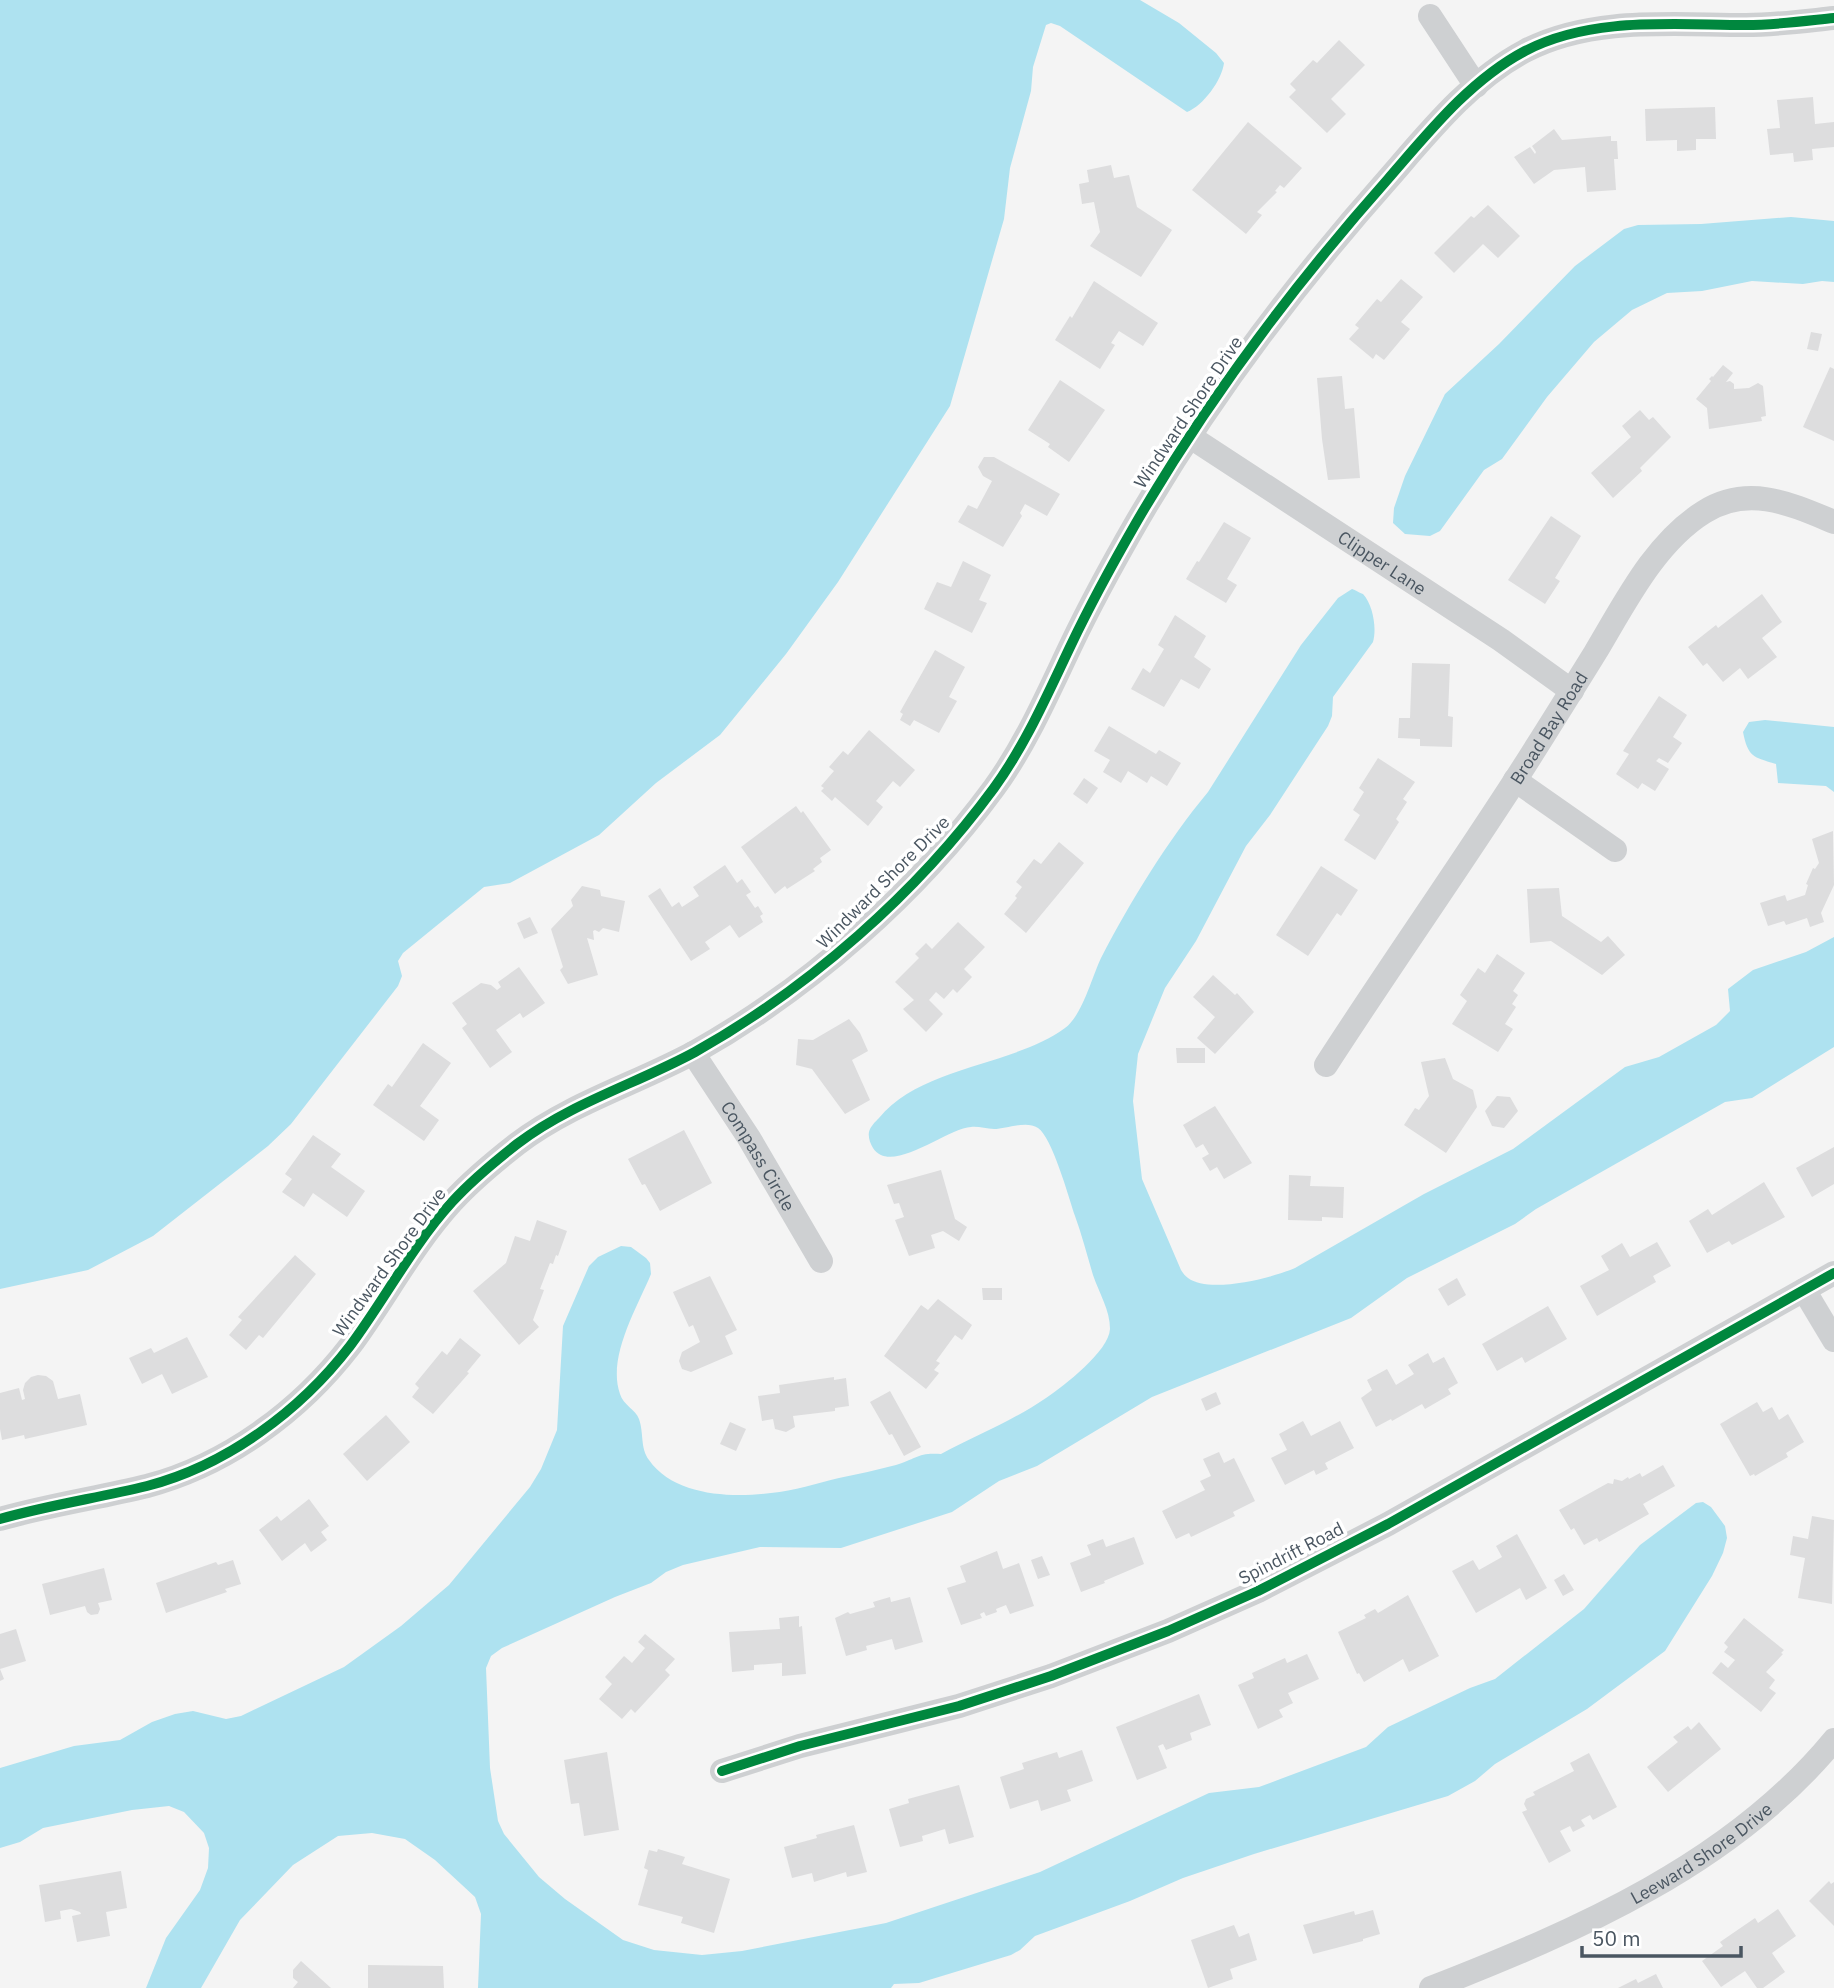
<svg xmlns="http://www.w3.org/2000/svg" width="1834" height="1988" viewBox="0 0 1834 1988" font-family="'IBM Plex Sans',sans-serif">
  <rect width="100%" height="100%" fill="#f4f4f4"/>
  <g fill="#aee2f0">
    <path d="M0,0H1140L1179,23L1216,53L1224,63C1222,80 1203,106 1187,112L1060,26L1051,23L1046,25L1033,67L1031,91L1010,168L1004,219L950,406L838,582L786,654L720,735L656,783L599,835L510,883L484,887L403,953L398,961L402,976L398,986L291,1124L268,1146L153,1236L88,1270L0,1289Z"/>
    <polygon points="1791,217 1834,221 1834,282 1822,281 1803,284 1752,281 1702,291 1667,293 1632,310 1594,342 1547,397 1502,459 1484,470 1440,531 1430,536 1405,534 1393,523 1394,508 1405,476 1445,394 1499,344 1575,266 1624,229 1638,225 1701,224"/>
    <path d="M1352,589C1353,589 1362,594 1363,594C1373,605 1377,628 1373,642L1333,697L1332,716L1328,726L1270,815L1246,846L1196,941L1165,988L1138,1054L1133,1101L1142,1179L1181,1270C1183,1273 1185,1276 1188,1278C1209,1294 1272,1278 1295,1268L1424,1194L1513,1149L1625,1067L1659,1057L1716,1025L1730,1011L1728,989L1753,970L1806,952L1834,937V1047L1752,1098L1725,1102L1536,1209L1515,1224L1407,1278L1351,1318L1152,1397L1037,1466L999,1481L952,1512L841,1548L760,1547L683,1565L666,1572L651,1583L615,1597L502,1648L491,1656L486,1668L490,1768L498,1821L504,1834L539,1877L565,1899L623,1940L654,1950L702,1955L742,1951L886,1923L1040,1872L1209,1793L1259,1787L1366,1747L1388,1727L1470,1688L1495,1679L1584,1609L1640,1545L1696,1503L1703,1502L1711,1507L1725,1526L1727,1538L1723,1553L1712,1576L1665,1651L1587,1709L1495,1764L1475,1781L1448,1796L1254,1854L1183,1878L1130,1901L1035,1936L1020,1950L1011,1955L919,1983L894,1984L891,1988H478L481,1914L475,1897L435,1860L405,1839L372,1833L338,1836L293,1865L240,1920L201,1988H146L166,1938L200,1890L208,1868L209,1848L204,1833L184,1812L169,1806L132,1810L43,1828L20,1842L0,1848V1768L74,1746L120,1740L152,1722L175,1714L193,1711L226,1719L241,1716L344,1667L401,1626L449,1585L530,1487L541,1469L557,1430L563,1326L589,1266L598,1257L621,1246L631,1247L646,1258L650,1263L651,1274C637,1308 607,1357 620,1394C623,1405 636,1410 639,1419C644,1433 640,1448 649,1460C674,1496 731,1498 771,1493C794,1491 817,1483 839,1478C858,1474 877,1470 896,1465C916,1459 918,1452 941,1454C975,1436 1014,1420 1046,1398C1064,1386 1109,1351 1110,1329C1110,1310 1099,1293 1093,1275C1087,1255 1082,1235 1075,1216C1069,1198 1052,1137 1038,1128C1026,1120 1007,1129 994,1129C986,1129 978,1126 971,1127C947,1128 891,1176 873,1148C870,1143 868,1137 869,1132C870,1127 875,1122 879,1118C921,1066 1014,1066 1065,1028C1082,1016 1092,977 1101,958C1130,902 1168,840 1208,792L1301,645L1338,598Z"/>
    <path d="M1765,720L1834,727V792L1826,786L1778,783L1776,764C1753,757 1748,757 1743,732L1749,722Z"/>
  </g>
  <g fill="#ddddde">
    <polygon points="1339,40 1365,65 1331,99 1346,114 1327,133 1289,97 1296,90 1290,84 1313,60 1317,63"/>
    <polygon points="1813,97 1815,124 1834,122 1834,147 1812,149 1813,160 1794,162 1793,153 1770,155 1767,129 1780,128 1777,100"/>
    <polygon points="1715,107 1716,139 1696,139 1696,150 1677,151 1677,140 1646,141 1645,109"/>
    <polygon points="1248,122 1302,168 1284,188 1280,185 1275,191 1277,192 1257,212 1262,215 1246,234 1192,190"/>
    <polygon points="1554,129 1562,140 1611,136 1611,141 1617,141 1618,159 1614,159 1616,190 1587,192 1585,167 1554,170 1534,184 1514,157 1530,147 1535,154 1536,152 1532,146"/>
    <polygon points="1111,165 1114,178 1129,175 1137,207 1172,230 1141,277 1090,246 1100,232 1094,202 1082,204 1079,184 1089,182 1087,170"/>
    <polygon points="1488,205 1520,236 1498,258 1483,244 1454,273 1434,253 1471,216 1474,218"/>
    <polygon points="1401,279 1423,297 1401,322 1410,329 1384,360 1376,354 1373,359 1349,339 1359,328 1355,325 1377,299 1381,302"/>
    <polygon points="1094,281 1158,323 1143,346 1119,331 1111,343 1115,345 1100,369 1055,340 1070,316 1072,318"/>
    <polygon points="1811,332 1822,334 1818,351 1807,349"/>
    <polygon points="1723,365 1733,373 1726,382 1730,381 1734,384 1734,389 1749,388 1758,383 1763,386 1766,416 1761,417 1762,421 1709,429 1707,408 1696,399 1711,381 1709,379 1712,376 1713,377"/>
    <polygon points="1830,367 1834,369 1834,441 1803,427"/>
    <polygon points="1342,376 1345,409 1354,408 1360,478 1328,480 1322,439 1317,378"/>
    <polygon points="1060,380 1105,410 1069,462 1048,447 1050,444 1028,430"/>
    <polygon points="1640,410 1649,420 1653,417 1671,437 1640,468 1642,471 1613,498 1591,473 1631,437 1622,426"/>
    <polygon points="984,457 994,457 1060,494 1047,516 1025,504 1020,513 1022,516 1003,547 958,522 968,505 977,509 992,481 983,476 978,467"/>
    <polygon points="1551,516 1581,536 1555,578 1560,581 1545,604 1508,580"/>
    <polygon points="1224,522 1251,538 1227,579 1237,585 1226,603 1186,579 1197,561 1199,562"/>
    <polygon points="963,561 991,575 979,600 987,603 972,633 924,609 937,582 951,587"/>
    <polygon points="1762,594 1782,622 1762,638 1777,657 1748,679 1740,668 1723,682 1707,663 1703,666 1688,647 1716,625 1718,628"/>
    <polygon points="1175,615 1206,636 1194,657 1211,669 1199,689 1181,679 1164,707 1131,689 1143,668 1150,673 1164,649 1158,645"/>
    <polygon points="935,650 965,667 949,697 957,701 939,733 914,720 910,726 900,720 903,714 900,712"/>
    <polygon points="1412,663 1450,664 1448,716 1453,717 1452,747 1420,746 1420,739 1398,738 1399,718 1410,718"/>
    <polygon points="1659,696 1687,715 1673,737 1682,743 1668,763 1659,758 1656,761 1669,769 1655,791 1642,783 1638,789 1616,774 1629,754 1623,751"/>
    <polygon points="1109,726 1156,754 1159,750 1181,763 1167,786 1151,776 1147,783 1128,771 1121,783 1103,772 1110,760 1094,751"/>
    <polygon points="869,730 915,770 900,787 893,781 876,801 883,807 868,826 835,797 832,801 821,791 824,788 821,786 834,771 829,767 843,751 848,755"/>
    <polygon points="1378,758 1415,782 1403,799 1407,802 1396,819 1399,822 1375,860 1344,840 1360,815 1353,810 1364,792 1359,788"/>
    <polygon points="1084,778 1098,788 1087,804 1073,794"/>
    <polygon points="796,806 801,813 803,811 831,850 820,858 822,862 813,869 815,871 787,889 785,886 775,894 741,847"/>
    <polygon points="1833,831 1834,885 1821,913 1824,922 1810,927 1807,918 1786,925 1784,921 1768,926 1760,903 1785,895 1787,901 1805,895 1808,885 1806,884 1813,868 1815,869 1819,863 1812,839"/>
    <polygon points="1059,842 1084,863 1026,933 1004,914 1017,898 1015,896 1022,887 1016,882 1034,859 1041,864"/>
    <polygon points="725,865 737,883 742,879 751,892 746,895 755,908 758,906 763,914 760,916 763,922 739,938 730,925 705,942 710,949 691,961 648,896 660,888 672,907 679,902 682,907 699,896 693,887"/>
    <polygon points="1321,866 1358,890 1341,916 1337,913 1308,956 1276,935"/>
    <polygon points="582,886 600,890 601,896 625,901 619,932 603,928 599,932 595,930 593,931 594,940 587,938 598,975 568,984 560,970 563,967 551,929 573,906 571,900"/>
    <polygon points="1559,888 1562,916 1601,942 1608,936 1625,955 1602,975 1551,941 1530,943 1527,889"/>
    <polygon points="530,917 538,933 524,939 517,923"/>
    <polygon points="958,922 985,947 964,969 972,977 957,993 953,989 944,999 936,992 929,1000 943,1014 926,1032 903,1009 914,1000 895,982 919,958 915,954 926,943 932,949"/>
    <polygon points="1497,954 1525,973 1513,991 1518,995 1512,1004 1516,1007 1505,1024 1513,1029 1498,1052 1452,1024 1467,1001 1460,995 1478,968 1485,973"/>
    <polygon points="519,967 545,1003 523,1018 520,1013 496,1030 512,1052 490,1068 462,1028 467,1024 452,1003 481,983 491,985 497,990 501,987 498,982"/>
    <polygon points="1213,975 1235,995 1237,993 1254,1012 1215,1054 1197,1038 1215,1017 1193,997"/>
    <polygon points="849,1019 860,1033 868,1051 852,1060 870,1100 845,1114 812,1069 796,1065 798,1039 813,1040"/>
    <polygon points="423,1043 451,1063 420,1106 439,1120 424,1141 373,1105 388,1084 392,1087"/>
    <polygon points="1176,1048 1205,1048 1205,1063 1177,1063"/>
    <polygon points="1445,1058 1453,1079 1473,1090 1477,1107 1446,1153 1404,1125 1415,1108 1419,1110 1429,1096 1421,1062"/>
    <polygon points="1497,1096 1510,1097 1518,1111 1504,1128 1492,1126 1485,1111"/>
    <polygon points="1215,1106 1252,1163 1224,1179 1217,1167 1210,1171 1202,1158 1209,1154 1203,1144 1196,1148 1183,1125"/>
    <polygon points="684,1130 712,1183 660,1211 645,1184 642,1185 628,1159"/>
    <polygon points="313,1135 341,1154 331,1167 365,1191 347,1217 313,1193 304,1207 282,1192 292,1179 285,1174"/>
    <polygon points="1834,1147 1834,1184 1812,1197 1796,1168"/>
    <polygon points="941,1170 955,1219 967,1227 959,1241 943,1231 931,1235 935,1248 909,1256 895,1220 904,1217 899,1203 894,1204 887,1185"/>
    <polygon points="1289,1175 1311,1176 1310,1186 1344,1187 1343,1218 1322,1217 1322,1221 1288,1220"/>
    <polygon points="1764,1182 1785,1217 1732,1245 1729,1241 1707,1253 1689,1221 1708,1209 1712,1215"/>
    <polygon points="537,1220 567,1231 558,1256 556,1255 553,1264 550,1263 540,1289 544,1290 533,1320 539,1327 519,1345 473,1291 506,1263 515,1236 530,1241"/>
    <polygon points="1657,1242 1671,1266 1653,1276 1656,1282 1597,1316 1580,1286 1609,1270 1601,1256 1622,1243 1630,1257"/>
    <polygon points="295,1255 316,1274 263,1338 259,1335 246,1350 229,1335 242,1320 238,1317"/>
    <polygon points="710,1276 737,1330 725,1336 733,1354 691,1372 682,1369 679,1361 682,1352 700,1342 693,1325 689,1327 673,1292"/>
    <polygon points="1457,1278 1466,1295 1448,1306 1438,1289"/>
    <polygon points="982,1288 1002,1288 1002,1300 983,1300"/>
    <polygon points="938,1299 972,1325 962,1340 955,1335 936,1361 940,1363 934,1370 939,1373 926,1389 884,1356 921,1305 928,1310"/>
    <polygon points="1548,1306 1567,1339 1525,1363 1522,1357 1497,1371 1482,1344"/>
    <polygon points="187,1337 208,1377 172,1394 162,1374 142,1384 129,1358 151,1348 154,1353"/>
    <polygon points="460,1338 481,1355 467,1372 469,1373 433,1414 412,1397 419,1388 415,1384 442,1351 447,1355"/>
    <polygon points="1428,1353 1433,1363 1444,1357 1458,1383 1448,1389 1451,1394 1425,1409 1422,1404 1392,1421 1391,1419 1376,1427 1361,1398 1372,1390 1367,1380 1387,1369 1396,1385 1414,1374 1408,1365"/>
    <polygon points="38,1375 46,1376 53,1381 58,1399 80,1394 87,1425 25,1439 24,1435 2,1440 0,1429 0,1393 19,1388 22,1400 25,1399 23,1390 25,1383 31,1377"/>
    <polygon points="834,1377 834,1380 846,1378 849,1406 835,1408 835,1411 793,1416 795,1427 786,1432 775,1429 773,1419 762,1421 758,1396 780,1393 779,1385"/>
    <polygon points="890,1391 921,1447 904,1456 892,1434 889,1435 870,1402"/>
    <polygon points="1216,1392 1221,1404 1206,1411 1201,1399"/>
    <polygon points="1757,1402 1763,1412 1772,1407 1779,1420 1788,1414 1804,1442 1786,1453 1788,1457 1755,1476 1754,1474 1750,1476 1720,1424"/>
    <polygon points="386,1415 410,1442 367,1481 343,1454"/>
    <polygon points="1303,1421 1311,1436 1340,1421 1354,1448 1325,1463 1328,1469 1316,1475 1314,1470 1285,1485 1271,1458 1287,1450 1279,1434"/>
    <polygon points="730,1422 746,1429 736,1451 720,1444"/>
    <polygon points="1219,1452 1224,1463 1234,1458 1255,1501 1233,1512 1235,1516 1191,1537 1189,1533 1176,1539 1162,1511 1205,1490 1200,1481 1211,1476 1203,1459"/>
    <polygon points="1663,1465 1675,1486 1643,1504 1649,1514 1599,1542 1597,1538 1584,1545 1574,1528 1571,1530 1559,1510 1608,1483 1613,1484 1614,1479 1622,1481 1628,1477 1629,1479 1640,1473 1642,1477"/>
    <polygon points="309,1499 329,1526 321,1532 327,1540 311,1552 305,1543 282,1561 259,1530 277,1516 281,1521"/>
    <polygon points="1812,1516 1834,1520 1832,1604 1798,1598 1805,1558 1790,1555 1793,1536 1808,1539"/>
    <polygon points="1517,1534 1547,1588 1526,1600 1520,1588 1476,1613 1452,1571 1473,1560 1479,1570 1502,1557 1496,1546"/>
    <polygon points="1134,1537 1144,1564 1104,1581 1105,1583 1081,1592 1070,1563 1091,1555 1087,1545 1103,1539 1106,1547"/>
    <polygon points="997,1551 1003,1569 1019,1563 1034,1606 1010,1614 1006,1605 996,1609 997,1612 986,1616 984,1612 980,1614 982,1618 961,1625 947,1588 966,1582 960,1566"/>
    <polygon points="1042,1556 1050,1575 1038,1579 1031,1560"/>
    <polygon points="233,1560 241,1584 225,1589 227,1592 166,1613 156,1583 216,1562 218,1565"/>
    <polygon points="104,1568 112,1600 98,1603 100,1609 98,1614 91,1615 87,1612 85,1606 50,1615 42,1584"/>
    <polygon points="1564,1574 1574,1590 1563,1596 1554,1580"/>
    <polygon points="1408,1595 1439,1656 1409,1672 1403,1659 1364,1682 1359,1673 1357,1674 1338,1632 1366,1618 1364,1615 1375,1609 1378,1613"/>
    <polygon points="890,1597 891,1602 910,1597 923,1642 895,1650 892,1639 866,1646 867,1650 846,1656 835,1618 848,1612 850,1614 875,1607 873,1602"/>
    <polygon points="799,1616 799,1627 802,1626 806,1674 782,1676 782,1663 754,1665 754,1670 732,1672 729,1632 780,1629 779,1618"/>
    <polygon points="1744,1618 1784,1650 1781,1653 1783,1654 1766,1672 1775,1680 1769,1688 1776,1693 1761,1712 1712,1673 1721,1662 1728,1668 1735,1660 1724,1652 1728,1647 1724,1643"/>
    <polygon points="16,1629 26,1661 0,1669 4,1679 0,1681 0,1634"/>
    <polygon points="645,1634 675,1659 665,1670 670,1675 635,1713 631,1709 622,1719 599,1699 612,1684 605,1677 624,1656 632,1663 645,1648 638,1642"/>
    <polygon points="1307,1654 1319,1679 1288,1693 1293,1703 1279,1710 1283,1717 1258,1729 1238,1685 1254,1678 1252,1673 1285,1658 1287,1663"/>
    <polygon points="1199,1694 1211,1725 1190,1733 1192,1740 1166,1750 1163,1744 1158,1746 1167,1768 1137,1780 1116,1727"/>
    <polygon points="1699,1722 1721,1749 1668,1792 1647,1767 1678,1742 1673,1737 1688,1726 1691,1730"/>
    <polygon points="1082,1750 1093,1781 1067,1790 1071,1801 1041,1811 1038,1800 1010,1809 1000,1777 1024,1769 1022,1763 1057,1752 1059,1758"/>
    <polygon points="607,1752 619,1830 584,1836 579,1803 571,1804 564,1760"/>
    <polygon points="1589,1753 1617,1807 1593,1820 1590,1815 1581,1820 1585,1826 1573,1832 1570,1826 1560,1831 1571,1851 1549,1863 1522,1812 1527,1810 1524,1804 1526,1799 1535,1795 1533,1792 1574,1771 1570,1763"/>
    <polygon points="959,1785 974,1837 949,1844 945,1829 922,1836 923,1841 900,1847 889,1809 909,1803 908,1799"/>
    <polygon points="854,1825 867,1872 847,1877 846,1872 814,1882 812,1873 792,1878 784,1847 817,1838 816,1835"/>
    <polygon points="658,1849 685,1857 682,1864 730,1879 714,1933 681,1923 683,1917 638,1905 648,1870 644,1868 649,1850 657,1852"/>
    <polygon points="121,1871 127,1908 106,1912 110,1936 77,1942 72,1916 81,1914 80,1912 71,1909 60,1911 61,1919 45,1922 39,1885"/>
    <polygon points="1829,1881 1831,1884 1834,1882 1834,1926 1809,1901"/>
    <polygon points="1778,1909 1796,1936 1772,1953 1785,1972 1763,1988 1757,1988 1745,1971 1721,1987 1702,1961 1723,1946 1720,1942 1755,1918 1758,1923"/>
    <polygon points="1373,1910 1380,1934 1363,1939 1363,1941 1313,1954 1303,1925 1354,1911 1355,1915"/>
    <polygon points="1234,1925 1239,1937 1249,1933 1257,1960 1230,1969 1233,1979 1208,1988 1191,1940"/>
    <polygon points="301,1961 331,1988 293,1988 298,1982 293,1978 293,1970"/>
    <polygon points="368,1965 443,1966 444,1988 368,1988"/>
    <polygon points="1656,1974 1663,1988 1618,1988 1636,1979 1638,1983"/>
  </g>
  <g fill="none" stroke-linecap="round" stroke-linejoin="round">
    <g stroke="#ced0d2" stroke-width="24">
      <polyline points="1430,16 1476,86"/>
      <path id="s1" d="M1189,436L1501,640L1572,691"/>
      <polyline points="1515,780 1615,850"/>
      <path id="s2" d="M693,1053L749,1138L821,1261"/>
      <path id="s3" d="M1326,1065C1388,969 1454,875 1516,779C1543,737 1569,695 1595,653C1624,605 1654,543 1704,512C1748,484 1791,504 1834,522"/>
      <polyline points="1804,1290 1834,1340"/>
      <path d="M0,1519C49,1505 98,1498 147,1486C227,1465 300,1411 350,1346C385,1299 412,1246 452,1202C471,1181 494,1162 517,1144C571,1103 636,1084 695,1052C809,988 917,893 994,788C1026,744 1048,693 1071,645C1091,603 1113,563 1136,523C1208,399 1293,286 1388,179C1428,133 1470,80 1525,51C1592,16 1673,25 1746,25C1776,25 1805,21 1834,18"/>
      <polyline points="722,1771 800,1746 959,1706 1051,1676 1168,1631 1258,1591 1388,1524 1834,1273"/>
      <path id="s4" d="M1431,1988C1577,1931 1732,1864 1834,1740"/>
    </g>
    <g stroke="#fff" stroke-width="15">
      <g id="cycleway">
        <path d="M0,1519C49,1505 98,1498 147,1486C227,1465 300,1411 350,1346C385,1299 412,1246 452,1202C471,1181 494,1162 517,1144C571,1103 636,1084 695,1052C809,988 917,893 994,788C1026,744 1048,693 1071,645C1091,603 1113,563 1136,523C1208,399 1293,286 1388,179C1428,133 1470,80 1525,51C1592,16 1673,25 1746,25C1776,25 1805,21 1834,18"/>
        <polyline points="722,1771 800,1746 959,1706 1051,1676 1168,1631 1258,1591 1388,1524 1834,1273"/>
      </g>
    </g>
    <use href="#cycleway" stroke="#00873e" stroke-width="10"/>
  </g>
  <g text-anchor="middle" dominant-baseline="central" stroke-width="7" stroke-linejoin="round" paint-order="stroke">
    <g font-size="18" fill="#4a5661" stroke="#fff">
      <text transform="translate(1188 412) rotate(-56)">Windward Shore Drive</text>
      <text stroke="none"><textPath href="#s1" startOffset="231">Clipper Lane</textPath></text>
      <text stroke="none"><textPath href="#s3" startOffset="404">Broad Bay Road</textPath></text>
      <text transform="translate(883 882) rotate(-45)">Windward Shore Drive</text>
      <text stroke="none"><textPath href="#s2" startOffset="122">Compass Circle</textPath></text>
      <text transform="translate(389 1262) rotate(-54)">Windward Shore Drive</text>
      <text transform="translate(1291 1553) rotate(-27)">Spindrift Road</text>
      <text stroke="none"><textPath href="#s4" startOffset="303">Leeward Shore Drive</textPath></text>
    </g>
  </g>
  <path d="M1582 1946v10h159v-10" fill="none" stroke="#4a5661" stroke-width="3.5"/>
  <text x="1592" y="1946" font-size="21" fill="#4a5661" stroke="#ffffff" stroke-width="5" paint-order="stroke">50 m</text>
</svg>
